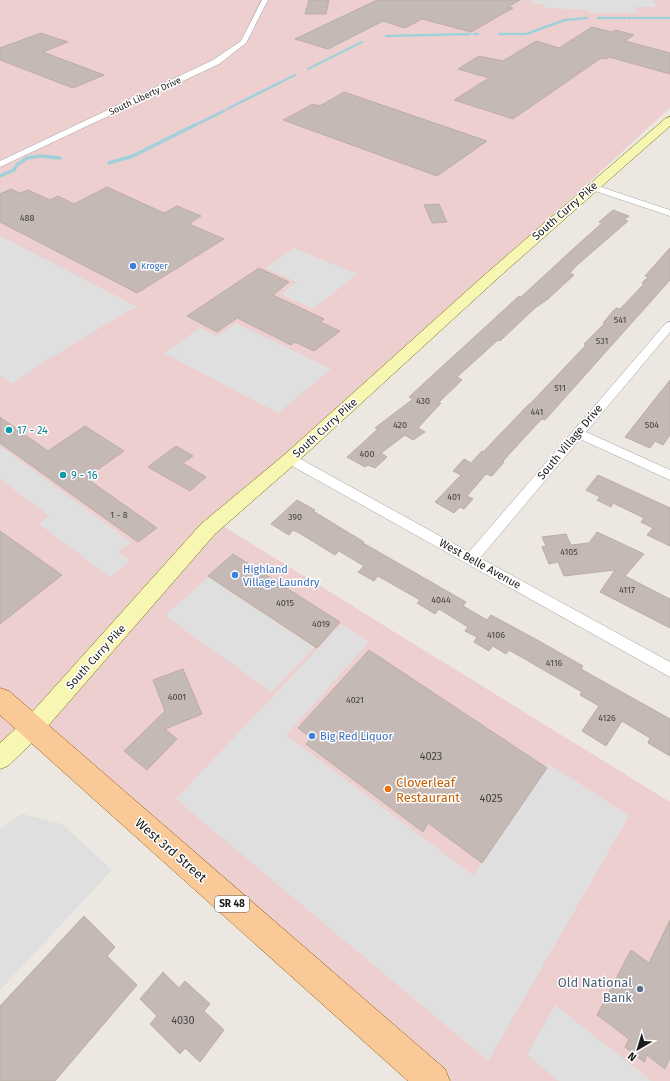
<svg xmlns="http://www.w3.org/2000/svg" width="670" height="1081" viewBox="0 0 670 1081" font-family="'Fira Sans',sans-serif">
  <rect width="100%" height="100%" fill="#ece7e0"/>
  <polygon fill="#eecfcf" points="0,0 670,0 670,108 469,292 221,525 670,802 670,1081 448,1081 31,728 0,756"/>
  <g fill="#dfdfdf">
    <polygon points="532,0 653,0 657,7 634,7 637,13 590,13 589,10 545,8 543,4 533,4"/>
    <polygon points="0,236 6,239 138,307 126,312 49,359 12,384 0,376"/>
    <polygon points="294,248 357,274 313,309 281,294 297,282 266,268"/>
    <polygon points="236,323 331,369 278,413 164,353 200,328 217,336"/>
    <polygon points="0,446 131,542 118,552 130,561 110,577 39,524 49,516 0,479"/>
    <polygon points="208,577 314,647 272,692 165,616"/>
    <polygon points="341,624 369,642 286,735 473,875 548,763 629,816 488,1061 176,799"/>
    <polygon points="22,814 62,824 112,870 0,990 0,829"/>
    <polygon points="555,1005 652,1081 559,1081 527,1055"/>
  </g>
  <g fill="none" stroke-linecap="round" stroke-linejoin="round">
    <g stroke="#a0d1da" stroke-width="2.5">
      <polyline points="598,18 625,18"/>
      <polyline points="628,18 670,18"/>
      <polyline points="474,34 478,34"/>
      <polyline points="499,34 526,34 565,20 587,18"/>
      <polyline points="386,36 470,34"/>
      <polyline points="308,69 362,42"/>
      <polyline points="227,109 295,75"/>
      <polyline points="193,126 224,111"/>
    </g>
    <g stroke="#a0d1da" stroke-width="3.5">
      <polyline points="109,163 133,156 195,125"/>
      <polyline points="0,176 14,170 17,165 27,158 40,156 60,158"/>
    </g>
  </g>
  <g fill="#c4b9b4" stroke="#bdada3">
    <polygon points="309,0 329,0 326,14 305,14"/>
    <polygon points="377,0 520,0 508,7 513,8 471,32 422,19 405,28 383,21 328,49 295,39"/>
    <polygon points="592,27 612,32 616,30 634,35 625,41 670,53 670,74 609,57 606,59 601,58 513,119 454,100 489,78 458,69 479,56 503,61 536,41 559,48"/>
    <polygon points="41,33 68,42 43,52 104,75 73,88 0,60 0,48"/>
    <polygon points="344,92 487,141 437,176 283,120 313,104 320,106"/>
    <polygon points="107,187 164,213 177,206 201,216 189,224 224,239 137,293 0,222 0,194 11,189 20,193 28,190 50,200 58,196 74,204"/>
    <polygon points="439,204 447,222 432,223 424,205"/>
    <polygon points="613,210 629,216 624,220 628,221 576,266 570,273 574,275 548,299 535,308 500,341 498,340 457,377 462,380 439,402 441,403 418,428 425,432 413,440 405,435 381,453 387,457 375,468 368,465 365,467 347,457 378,429 375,428 413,399 409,397 519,296 521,297 572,250 602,223 599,222"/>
    <polygon points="670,248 670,280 545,420 542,419 535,426 503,461 504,462 492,476 486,474 467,496 473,499 464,509 460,507 454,513 435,502 461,475 453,471 464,459 471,463 482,451 483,452 529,404 530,404 586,345 584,344 605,323 603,323 614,310 617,308 620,309 644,284 642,283 648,277 645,276"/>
    <polygon points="259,268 289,282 273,295 324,319 320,322 340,331 314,351 295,342 291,345 237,318 217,332 187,316"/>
    <polygon points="670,380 670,435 663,445 655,441 650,448 625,437"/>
    <polygon points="0,417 48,451 85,426 124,451 86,478 157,528 138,542 0,443"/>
    <polygon points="176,446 193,456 183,463 206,477 190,491 148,467"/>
    <polygon points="598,475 670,508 670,546 647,535 653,528 641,522 644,518 613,503 611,507 597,500 600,497 586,490"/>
    <polygon points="297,500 315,510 313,511 364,542 363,543 466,602 463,606 487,620 491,615 539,641 583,666 581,669 670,719 670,756 648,743 650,738 622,721 606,746 582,731 599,706 580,695 582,692 509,650 506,654 493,646 489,651 474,642 477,637 465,631 468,627 439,609 435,614 417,603 420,600 378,576 374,581 358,572 364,566 339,551 335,555 301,534 293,530 289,535 271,524"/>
    <polygon points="0,531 62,575 0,624"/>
    <polygon points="597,532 644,554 625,576 670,599 670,628 600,592 615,570 564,576 558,562 549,564 542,547 546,546 542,537 566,534 571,545 589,543"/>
    <polygon points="233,554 340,622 317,648 208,576"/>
    <polygon points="369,650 547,768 482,863 428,823 423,832 306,744 311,738 298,728"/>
    <polygon points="183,669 202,714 165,729 177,739 147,770 124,751 165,711 153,680"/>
    <polygon points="84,916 115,947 107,956 137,985 55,1081 0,1081 0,1006"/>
    <polygon points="670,920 670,1058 665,1069 647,1055 644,1062 625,1047 629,1039 597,1015 631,950 649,963"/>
    <polygon points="163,972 179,988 185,981 210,1004 204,1011 224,1030 200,1062 185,1048 180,1054 150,1024 157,1016 140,999"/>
  </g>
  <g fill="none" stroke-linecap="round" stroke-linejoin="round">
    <g stroke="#a2a2a2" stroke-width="1">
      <g id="minor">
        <polygon points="262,0 268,0 246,43 219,64 0,167 0,161 213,60 241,41"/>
        <polygon points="592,184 670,210 670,216 589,189 589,185"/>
        <polygon points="670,322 670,332 586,432 670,470 670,480 580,439 480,558 670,662 670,677 285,462 284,459 285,456 295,456 469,552 666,323"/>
      </g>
    </g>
    <g stroke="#696d06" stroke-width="1">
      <polygon id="secondary" points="670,117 670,126 499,277 296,463 215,534 41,734 8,766 0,769 0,743 25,720 201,524 284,455 489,271 666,118"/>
    </g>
    <g stroke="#8f5703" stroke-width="1">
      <polygon id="primary" points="0,688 9,691 445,1069 450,1081 408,1081 0,715"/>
    </g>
    <use href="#minor" fill="#fff" fill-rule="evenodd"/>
    <use href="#secondary" fill="#f8f6b3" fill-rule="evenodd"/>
    <use href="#primary" fill="#fac998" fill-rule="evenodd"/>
  </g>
  <g fill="#3f7fe0" stroke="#fff" stroke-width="1.5">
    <circle cx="133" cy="266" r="4"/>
    <circle cx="235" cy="575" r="4"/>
    <circle cx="312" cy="736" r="4"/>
  </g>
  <g fill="#0f9aa8" stroke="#fff" stroke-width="1.5">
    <circle cx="9" cy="430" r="4"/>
    <circle cx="63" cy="475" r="4"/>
  </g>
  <circle fill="#e8710a" stroke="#fff" stroke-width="1.5" cx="388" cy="789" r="4"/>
  <circle fill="#5c6f8a" stroke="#fff" stroke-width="1.5" cx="640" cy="989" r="4"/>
  <g text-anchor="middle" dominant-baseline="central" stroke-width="3" stroke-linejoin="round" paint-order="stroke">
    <g font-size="9" fill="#1b1b1b" stroke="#fff">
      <text transform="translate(145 96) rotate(-25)">South Liberty Drive</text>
    </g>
    <g font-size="9" fill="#454241">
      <text x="27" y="218">488</text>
      <text x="620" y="320">541</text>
      <text x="602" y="341">531</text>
      <text x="560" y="388">511</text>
      <text x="423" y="401">430</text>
      <text x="537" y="412">441</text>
      <text x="400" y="425">420</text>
      <text x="652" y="425">504</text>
      <text x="367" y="454">400</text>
      <text x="454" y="497">401</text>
      <text x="119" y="515">1 - 8</text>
      <text x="295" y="517">390</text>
      <text x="569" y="552">4105</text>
      <text x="627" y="590">4117</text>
      <text x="441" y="600">4044</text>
      <text x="285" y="603">4015</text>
      <text x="321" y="624">4019</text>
      <text x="496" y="635">4106</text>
      <text x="554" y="663">4116</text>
      <text x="177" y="697">4001</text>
      <text x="355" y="700">4021</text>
      <text x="607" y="718">4126</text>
    </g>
    <g font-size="9" fill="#366cbe" stroke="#fff" text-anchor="start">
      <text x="141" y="266">Kroger</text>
    </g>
    <rect fill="#fff" stroke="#5f5f5f" stroke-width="1" x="215" y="896" width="34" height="16" rx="3"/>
    <g font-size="10" font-weight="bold" fill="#1b1b1b">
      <text x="232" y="904">SR 48</text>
    </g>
    <g font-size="11" fill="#1b1b1b" stroke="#fff">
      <text transform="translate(565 211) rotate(-41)">South Curry Pike</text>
      <text transform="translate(325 428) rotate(-42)">South Curry Pike</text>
      <text transform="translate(570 442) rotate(-50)">South Village Drive</text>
      <text transform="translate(480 564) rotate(29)">West Belle Avenue</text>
      <text transform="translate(96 657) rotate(-48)">South Curry Pike</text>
    </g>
    <g font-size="11" fill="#0d838f" stroke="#fff" text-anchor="start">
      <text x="17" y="430">17 - 24</text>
      <text x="71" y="475">9 - 16</text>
    </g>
    <g font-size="11" fill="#366cbe" stroke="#fff" text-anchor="start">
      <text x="243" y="569">Highland<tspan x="243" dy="13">Village Laundry</tspan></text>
      <text x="320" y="736">Big Red Liquor</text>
    </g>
    <g font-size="11" fill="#454241">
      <text x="431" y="756">4023</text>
      <text x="491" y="798">4025</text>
      <text x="183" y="1020">4030</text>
    </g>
    <g font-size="13" fill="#c56008" stroke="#fff" text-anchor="start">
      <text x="396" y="782">Cloverleaf<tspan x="396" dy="15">Restaurant</tspan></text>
    </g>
    <g font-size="13" fill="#1b1b1b" stroke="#fff">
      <text transform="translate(171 850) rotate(41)">West 3rd Street</text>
    </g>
    <g font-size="13" fill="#4e5e75" stroke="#fff" text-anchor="end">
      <text x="632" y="982">Old National<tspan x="632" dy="15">Bank</tspan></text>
    </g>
  </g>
  <g transform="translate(638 1049) rotate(218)" stroke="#ffffff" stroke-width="3" paint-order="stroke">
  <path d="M0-3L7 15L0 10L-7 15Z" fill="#1b1b1b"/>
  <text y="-6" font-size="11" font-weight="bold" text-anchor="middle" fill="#1b1b1b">N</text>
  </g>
</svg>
